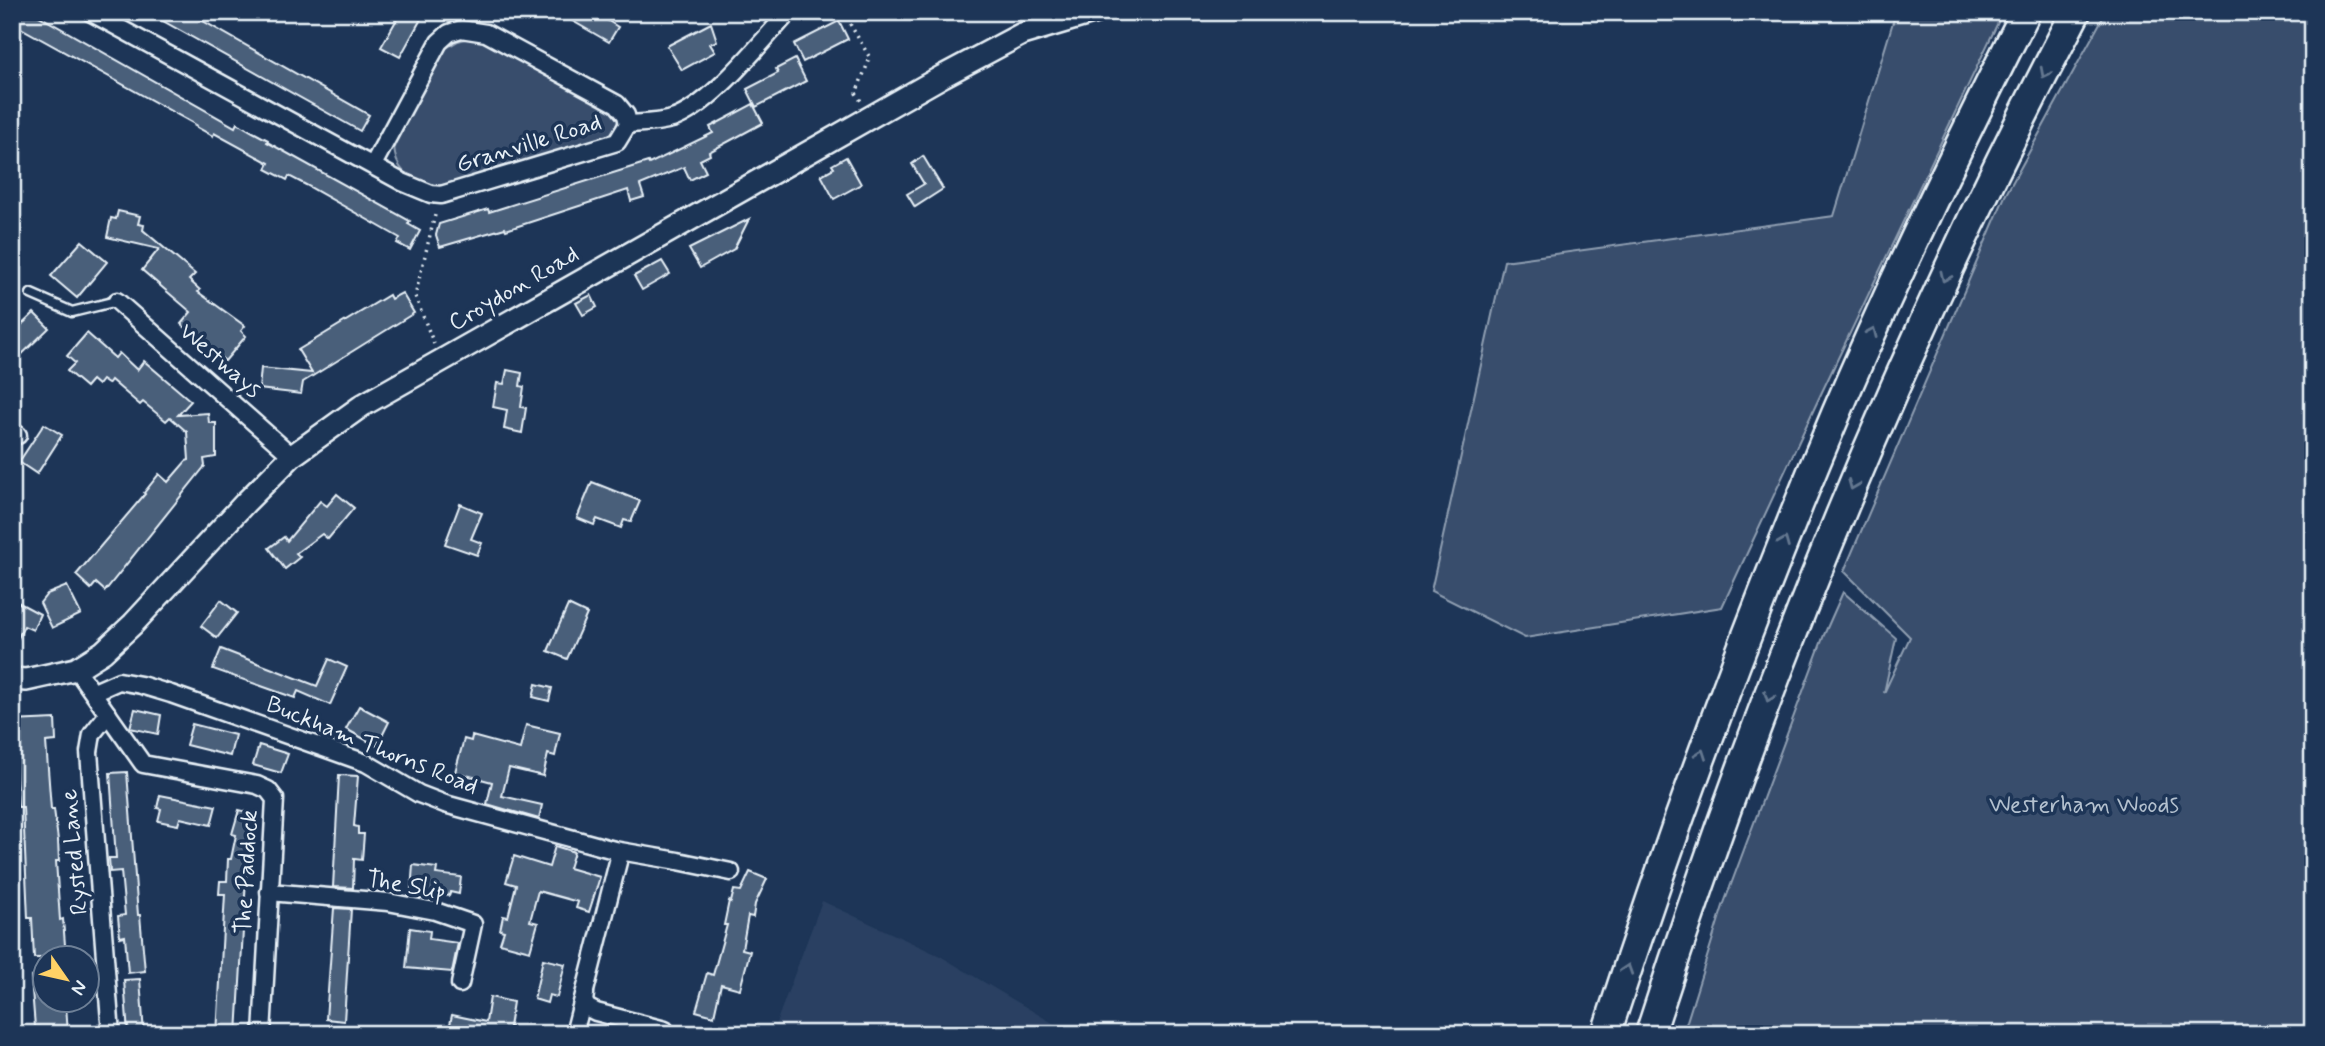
<svg xmlns="http://www.w3.org/2000/svg" width="2325" height="1046" viewBox="0 0 2325 1046" font-family="Mynerve,sans-serif">
  <rect width="100%" height="100%" fill="#1d3557"/>
  <filter id="ink" filterUnits="userSpaceOnUse"><feTurbulence type="fractalNoise" baseFrequency=".0143" numOctaves="2"/><feDisplacementMap in="SourceGraphic" scale="14" xChannelSelector="R" yChannelSelector="G"/><feConvolveMatrix kernelMatrix="1 2 1 2 8 2 1 2 1" color-interpolation-filters="sRGB"/></filter>
  <g filter="url(#ink)">
    <polygon fill="#2a4162" points="822,901 940,956 1071,1034 772,1034"/>
    <g fill="#374d6c" stroke="#909fb2" stroke-width="2">
      <polygon points="1896,12 2003,12 1820,396 1722,607 1525,638 1431,591 1504,261 1834,216"/>
      <polygon points="2106,12 2313,12 2313,1034 1683,1034 1723,906 1824,635 1843,592 1896,638 1884,693 1910,637 1844,571 2005,196"/>
      <path d="M473,37L480,38L614,110L618,120L615,131L599,140L445,186C410,188 385,164 398,129L445,49L458,41Z"/>
    </g>
    <g fill="#495e7a" stroke="#e8f1f8" stroke-width="2">
      <polygon points="15,12 32,12 235,127 237,123 253,132 268,140 267,142 410,221 408,224 420,231 410,250 397,243 400,238 306,185 289,176 287,180 266,169 269,163 214,133 213,136 195,126 196,125 12,23"/>
      <polygon points="147,12 187,12 369,115 360,131"/>
      <polygon points="401,12 409,12 421,19 400,57 381,47"/>
      <polygon points="557,12 594,12 618,27 609,42"/>
      <polygon points="839,21 848,39 803,62 794,44"/>
      <polygon points="711,23 717,41 710,44 715,52 682,70 667,46"/>
      <polygon points="795,59 806,81 756,107 747,89 778,73 776,69"/>
      <polygon points="753,104 763,123 709,152 710,155 700,160 706,172 690,180 684,167 640,185 644,197 631,201 628,190 506,230 505,228 440,247 436,235 439,224 488,209 489,212 648,162 649,164 713,133 710,127"/>
      <polygon points="923,156 943,189 915,207 907,194 924,184 912,164"/>
      <polygon points="846,157 861,184 834,199 821,175 834,168 832,165"/>
      <polygon points="118,211 140,216 138,224 144,225 143,230 195,274 189,280 200,290 198,292 245,326 241,331 246,336 225,361 181,324 191,312 142,270 159,249 107,237 111,218 116,219"/>
      <polygon points="749,219 734,249 700,268 689,249"/>
      <polygon points="82,241 107,262 77,298 51,276"/>
      <polygon points="662,261 670,274 642,290 634,276"/>
      <polygon points="402,293 414,313 303,382 301,394 259,389 261,368 312,373 298,350 389,295 391,299"/>
      <polygon points="591,295 597,307 583,315 576,303"/>
      <polygon points="34,313 49,328 12,364 12,334"/>
      <polygon points="87,333 115,358 119,353 137,370 144,361 191,401 178,415 208,413 209,423 216,423 216,457 204,459 205,466 105,591 96,583 91,589 76,575 145,494 144,493 159,474 168,482 186,461 189,460 187,432 170,417 166,421 143,402 140,405 111,380 108,384 102,380 98,385 92,380 86,387 67,371 75,363 67,356"/>
      <polygon points="507,370 522,373 520,386 524,387 521,407 526,408 522,433 504,429 507,410 493,407 497,383 504,384"/>
      <polygon points="44,424 62,435 37,474 19,462"/>
      <polygon points="592,482 640,501 631,522 624,520 621,528 597,519 594,525 577,518"/>
      <polygon points="337,494 354,508 328,539 322,534 296,553 300,557 285,569 269,548 284,537 287,541 320,501 327,506"/>
      <polygon points="460,504 482,513 471,539 482,543 477,555 445,544"/>
      <polygon points="67,586 81,614 52,628 40,603 47,594"/>
      <polygon points="12,599 40,614 33,630 24,626 12,650"/>
      <polygon points="221,600 237,613 217,638 201,626"/>
      <polygon points="568,605 587,614 567,659 548,651"/>
      <polygon points="221,649 317,686 329,659 347,667 330,705 298,691 295,698 213,669"/>
      <polygon points="536,684 552,688 549,701 533,697"/>
      <polygon points="359,706 389,722 377,746 346,729"/>
      <polygon points="135,709 161,715 158,734 130,728"/>
      <polygon points="55,719 56,741 46,742 51,809 54,809 58,840 59,861 56,861 60,920 63,919 66,958 34,958 32,918 28,918 23,807 18,807 12,721"/>
      <polygon points="192,724 235,735 230,756 186,745"/>
      <polygon points="526,725 560,733 555,756 548,754 543,776 509,768 502,796 542,805 539,819 487,804 492,782 455,772 464,739 471,741 472,736 520,749"/>
      <polygon points="259,745 288,754 281,773 253,765"/>
      <polygon points="127,772 138,915 140,915 145,971 128,973 125,936 120,937 118,916 125,915 121,871 110,872 109,858 116,858 110,773"/>
      <polygon points="339,775 358,776 354,826 358,827 358,834 364,834 362,860 354,859 353,888 333,887"/>
      <polygon points="160,795 216,806 211,825 180,818 178,825 158,821 161,809 157,808"/>
      <polygon points="239,810 255,814 248,844 237,1034 217,1034 225,894 219,894 220,881 227,881 228,859 231,859 236,835 232,834"/>
      <polygon points="555,846 574,852 569,868 600,877 589,912 576,908 578,902 538,891 530,921 538,923 530,951 500,943 504,931 500,930 503,916 508,917 516,885 506,882 514,856 549,867"/>
      <polygon points="413,865 437,868 436,874 461,877 459,894 450,892 449,896 411,891"/>
      <polygon points="750,872 767,879 755,904 753,917 748,916 742,949 750,951 740,989 721,984 714,1016 696,1011 707,973 713,975 727,925 724,925 729,901 731,902 734,890 741,891"/>
      <polygon points="334,908 351,909 344,1021 326,1019"/>
      <polygon points="410,928 430,931 429,939 458,943 452,972 406,968"/>
      <polygon points="543,959 565,964 557,997 549,995 547,1003 534,999"/>
      <polygon points="46,976 46,1000 48,1000 48,1006 66,1005 68,1034 39,1034 39,1027 35,1027 31,977"/>
      <polygon points="140,979 144,1034 128,1034 124,980"/>
      <polygon points="490,997 513,1002 509,1027 511,1027 511,1034 448,1034 452,1015 486,1022"/>
    </g>
    <g fill="none" stroke-linecap="round" stroke-linejoin="round">
      <g stroke="#e8f1f8" stroke-width="13">
        <polyline id="service" points="31,294 72,312 117,301"/>
      </g>
      <g stroke="#e8f1f8" stroke-width="21">
        <g id="minor">
          <polyline points="90,12 402,182 431,194 441,195 617,142 628,124 626,115 617,104 486,33 461,29 449,33 439,42 373,165"/>
          <path d="M628,124C642,123 658,123 672,119C710,107 760,43 789,12"/>
          <polyline points="117,301 292,456"/>
          <polyline points="12,432 18,435"/>
          <polyline points="76,669 143,764 257,785 268,790 275,799 262,1034"/>
          <polyline points="94,692 119,681 141,685 171,694 366,763 419,794 445,804 614,850 619,858 574,1034"/>
          <polyline points="108,714 92,734 89,752 111,1034"/>
          <polyline points="614,850 678,861 731,872"/>
          <polyline points="269,892 388,902 435,911 473,924 460,984"/>
          <polyline points="585,994 584,1002 588,1008 596,1012 665,1030"/>
        </g>
      </g>
      <g stroke="#e8f1f8" stroke-width="26">
        <polyline id="secondary" points="12,679 26,680 76,669 103,652 133,624 245,503 292,456 363,405 943,76 1022,34 1096,12"/>
      </g>
      <g stroke="#e8f1f8" stroke-width="33">
        <g id="motorway">
          <path d="M1606,1034C1674,824 1750,618 1836,414C1894,278 1959,144 2026,12"/>
          <path d="M1650,1034C1763,682 1904,339 2076,12"/>
        </g>
      </g>
      <g stroke="#e8f1f8" stroke-width="3.5" stroke-dasharray="2 5" stroke-linecap="butt">
        <polyline points="843,12 870,58 856,93 862,103"/>
        <polyline points="434,344 415,296 436,211"/>
      </g>
      <use href="#service" stroke="#1d3557" stroke-width="8"/>
      <use href="#minor" stroke="#1d3557" stroke-width="16"/>
      <use href="#secondary" stroke="#1d3557" stroke-width="21"/>
      <use href="#motorway" stroke="#1d3557" stroke-width="28"/>
    </g>
    <defs><path id="oneway-chevron" d="M-2-3.5L2.5 0L-2 3.5" fill="none" stroke-width="1.6" stroke-linecap="round" stroke-linejoin="round" transform="scale(1.75)"/></defs>
    <g stroke="#64778f">
      <use href="#oneway-chevron" transform="translate(2045 73) rotate(117)"/>
      <use href="#oneway-chevron" transform="translate(1945 277) rotate(115)"/>
      <use href="#oneway-chevron" transform="translate(1872 332) rotate(-66)"/>
      <use href="#oneway-chevron" transform="translate(1853 485) rotate(112)"/>
      <use href="#oneway-chevron" transform="translate(1784 542) rotate(-68)"/>
      <use href="#oneway-chevron" transform="translate(1769 697) rotate(111)"/>
      <use href="#oneway-chevron" transform="translate(1701 754) rotate(-70)"/>
      <use href="#oneway-chevron" transform="translate(1627 969) rotate(-72)"/>
    </g>
  </g>
  <g text-anchor="middle" dominant-baseline="central" stroke-width="7" stroke-linejoin="round" paint-order="stroke">
    <g font-size="24" fill="#e8f1f8" stroke="#1d3557">
      <text transform="translate(529 144) rotate(-17)">Granville Road</text>
      <text transform="translate(514 289) rotate(-30)">Croydon Road</text>
      <text transform="translate(220 361) rotate(41)">Westways</text>
      <text transform="translate(372 746) rotate(22)">Buckham Thorns Road</text>
      <text transform="translate(75 852) rotate(-95)">Rysted Lane</text>
      <text transform="translate(247 872) rotate(-87)">The Paddock</text>
      <text transform="translate(406 886) rotate(10)">The Slip</text>
    </g>
    <g font-size="24" fill="#b3c0ce" stroke="#1d3557">
      <text x="2084" y="805">Westerham Woods</text>
    </g>
  </g>
  <rect width="2325" height="1046" fill="none" stroke="#1d3557" stroke-width="42"/>
  <rect x="21" y="21" width="2283" height="1004" fill="none" stroke="#e8f1f8" stroke-width="2.5" filter="url(#ink)"/>
  <g transform="translate(66 979) rotate(124)"><circle r="33" fill="#1d3557" stroke="#6e8097" stroke-width="2"/>
  <path d="M0-5L12 26L0 18L-12 26Z" fill="#ffd166"/>
  <text y="-10" font-size="19" font-weight="bold" text-anchor="middle" fill="#e8f1f8">N</text>
  </g>
</svg>
